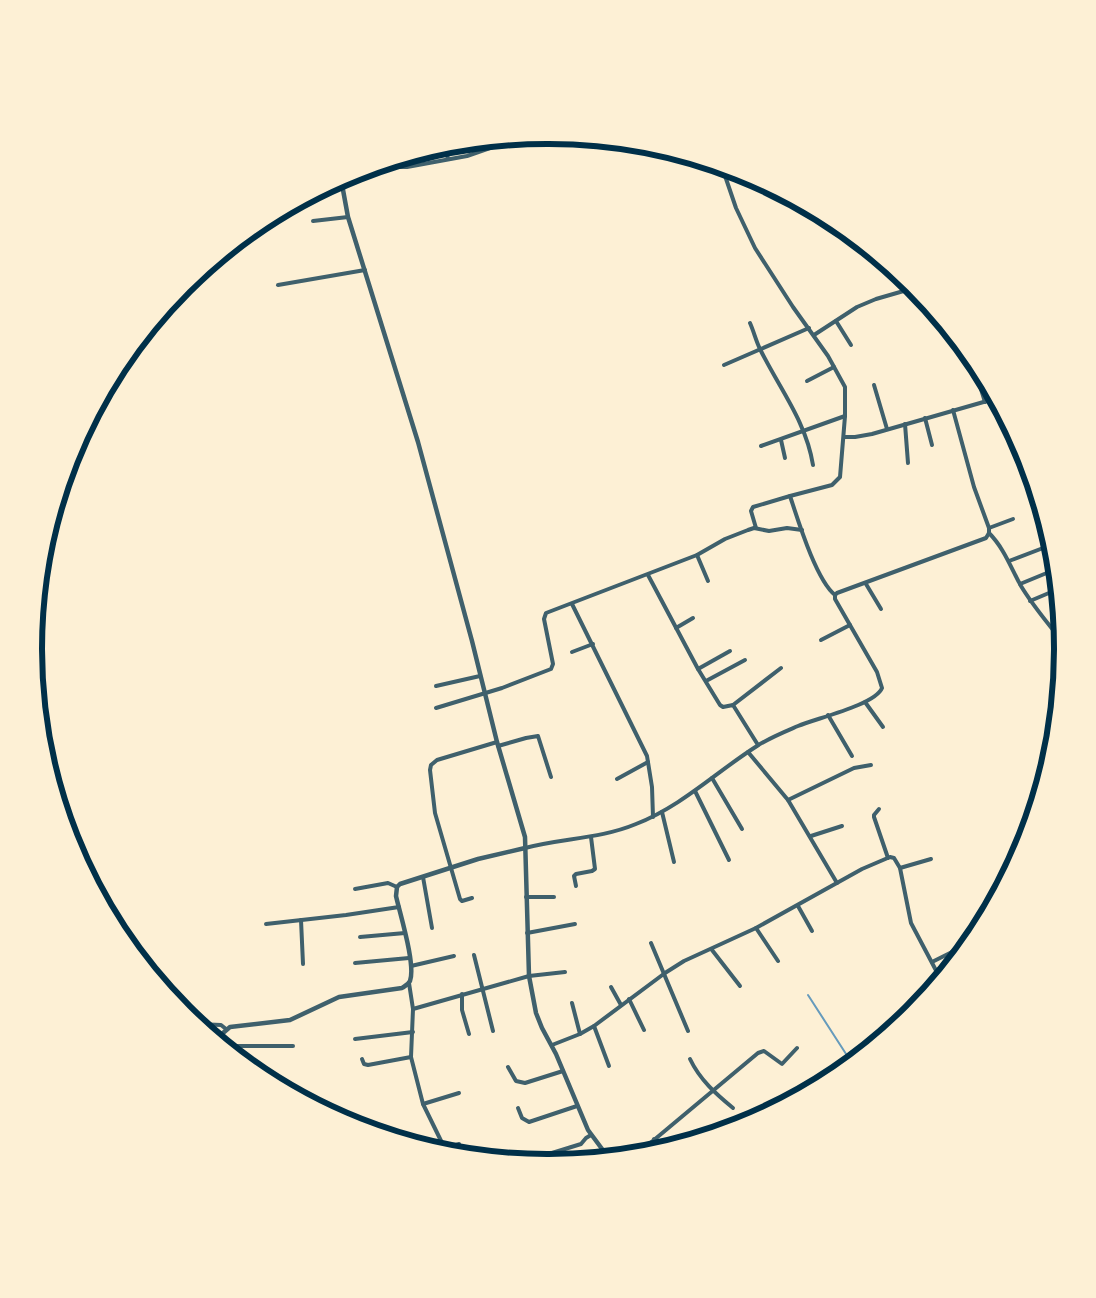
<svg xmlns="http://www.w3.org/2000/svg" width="1096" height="1298" viewBox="0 0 1096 1298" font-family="'Nunito Sans',sans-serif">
  <rect width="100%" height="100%" fill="#fdf0d5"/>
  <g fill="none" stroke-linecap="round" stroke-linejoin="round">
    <polyline stroke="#669bbc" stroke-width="2" points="808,995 848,1057 853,1061"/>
    <g stroke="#3f606c" stroke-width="4">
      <polyline points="445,146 448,159"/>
      <polyline points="387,165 397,167 407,167 467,156 519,138"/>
      <polyline points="346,177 382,168 388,163"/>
      <polyline points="313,221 348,217"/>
      <polyline points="278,285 365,270"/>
      <polyline points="836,321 851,345"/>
      <path d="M750,323C754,332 756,341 760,349C779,388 806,421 813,465"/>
      <polyline points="814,335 857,307 876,299 914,288"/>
      <polyline points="971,358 985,402"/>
      <polyline points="724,365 809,328"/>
      <polyline points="807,381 834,367"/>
      <polyline points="874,385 887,429"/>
      <polyline points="925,418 932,445"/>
      <polyline points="905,424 908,463"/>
      <polyline points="844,437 855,437 872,434 994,399"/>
      <polyline points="781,440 785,458"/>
      <polyline points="761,446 845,416"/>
      <polyline points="756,528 751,511 753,507 790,496"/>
      <polyline points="989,528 1013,519"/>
      <path d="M989,533C1004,548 1011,568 1021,586C1033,606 1047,622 1061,640"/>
      <polyline points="697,555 708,581"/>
      <polyline points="1009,561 1051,545"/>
      <polyline points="648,575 698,669 720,705 723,707 733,705 758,745"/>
      <polyline points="866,584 881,609"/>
      <polyline points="1020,584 1054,570"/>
      <polyline points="835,595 837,593 986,538 989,533 989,528 974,487 953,410"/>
      <polyline points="1030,601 1056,590"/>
      <polyline points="572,604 647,756 652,787 653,817"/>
      <polyline points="676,628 693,618"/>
      <polyline points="821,640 850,625"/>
      <polyline points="572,652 593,644"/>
      <polyline points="698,669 730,651"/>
      <polyline points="706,681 745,660"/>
      <polyline points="436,686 480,676"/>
      <polyline points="865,702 883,727"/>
      <polyline points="733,705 781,668"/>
      <polyline points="436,708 502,688 551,669 553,664 544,619 546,613 697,555 725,539 748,530 754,528 769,531 787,528 802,530"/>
      <polyline points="828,715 852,756"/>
      <polyline points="498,746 526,738 538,736 551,777"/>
      <polyline points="748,752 788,800 837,883"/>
      <polyline points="712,778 742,829"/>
      <polyline points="617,779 648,762"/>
      <polyline points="695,791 729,860"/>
      <polyline points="788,800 854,768 871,765"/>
      <polyline points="879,809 874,815 874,817 888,858"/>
      <polyline points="662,812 674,862"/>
      <polyline points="811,836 842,826"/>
      <path d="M525,848C562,838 600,839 636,824C682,806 716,772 757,746C769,738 784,732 798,726C817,718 875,705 882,688L877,672L835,599V595C816,580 798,520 790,496L832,485L840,477L845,416V387L828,356L793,307L755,248L736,208L722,167"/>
      <polyline points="900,868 931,859"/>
      <polyline points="423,877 432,928"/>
      <polyline points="576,886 574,876 576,874 592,871 595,869 591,837"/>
      <polyline points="355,889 388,883 397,887"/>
      <polyline points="526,897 554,897"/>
      <polyline points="472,898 462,901 460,899 435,813 430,770 431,765 437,760 497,742"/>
      <polyline points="798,906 812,931"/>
      <polyline points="301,920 303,964"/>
      <polyline points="266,924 346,915 399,907"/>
      <polyline points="756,928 778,961"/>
      <polyline points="527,933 575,924"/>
      <polyline points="360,937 405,933"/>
      <polyline points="651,943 688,1031"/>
      <polyline points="712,950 740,986"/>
      <polyline points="474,955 493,1031"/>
      <polyline points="932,962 968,944"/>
      <polyline points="355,963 409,958"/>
      <polyline points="411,966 454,956"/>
      <polyline points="409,983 413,1009 411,1057 423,1104 447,1153"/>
      <polyline points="611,987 621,1005"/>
      <polyline points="462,994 462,1010 469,1034"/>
      <polyline points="629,999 644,1030"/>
      <polyline points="572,1003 580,1034"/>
      <polyline points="413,1009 529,976 565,972"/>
      <polyline points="198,1024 221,1025 226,1029"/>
      <polyline points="594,1026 609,1066"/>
      <polyline points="355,1039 413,1032"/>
      <polyline points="552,1045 580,1034 594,1026 665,973 684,961 756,928 862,869 890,857 894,858 900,868 911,923 940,978"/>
      <polyline points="225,1046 293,1046"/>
      <polyline points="362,1059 364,1064 368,1065 411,1057"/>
      <path d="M690,1059C700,1080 716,1094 733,1108"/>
      <polyline points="508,1067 516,1081 525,1083 563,1071"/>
      <polyline points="423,1104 459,1093"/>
      <polyline points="518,1108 522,1118 529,1122 577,1106"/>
      <polyline points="654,1139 663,1149"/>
      <polyline points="445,1149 459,1144"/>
      <polyline points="552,1153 581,1144 586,1138 591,1135"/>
      <polyline points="636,1155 758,1053 764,1051 782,1064 797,1048"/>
    </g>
    <g stroke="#3f606c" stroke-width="4.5">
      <polyline points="341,179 348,217 418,442 472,641 497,742 525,837 529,976 536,1013 542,1028 556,1054 588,1130 608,1157"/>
      <path d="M219,1041L223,1033L230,1027L290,1020L339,997L402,988C405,986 408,985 410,981C416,965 400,914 396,896L397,887L400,884L478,859L525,848"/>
    </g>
  </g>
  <path d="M0 0H1096V1298H0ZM547 144H549A505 505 0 0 1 1054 649V649A505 505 0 0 1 549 1154H547A505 505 0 0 1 42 649V649A505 505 0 0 1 547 144Z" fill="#fdf0d5" fill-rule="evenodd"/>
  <path fill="none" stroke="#003049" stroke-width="6" d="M547 144H549A505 505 0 0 1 1054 649V649A505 505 0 0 1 549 1154H547A505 505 0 0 1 42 649V649A505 505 0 0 1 547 144Z"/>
</svg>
